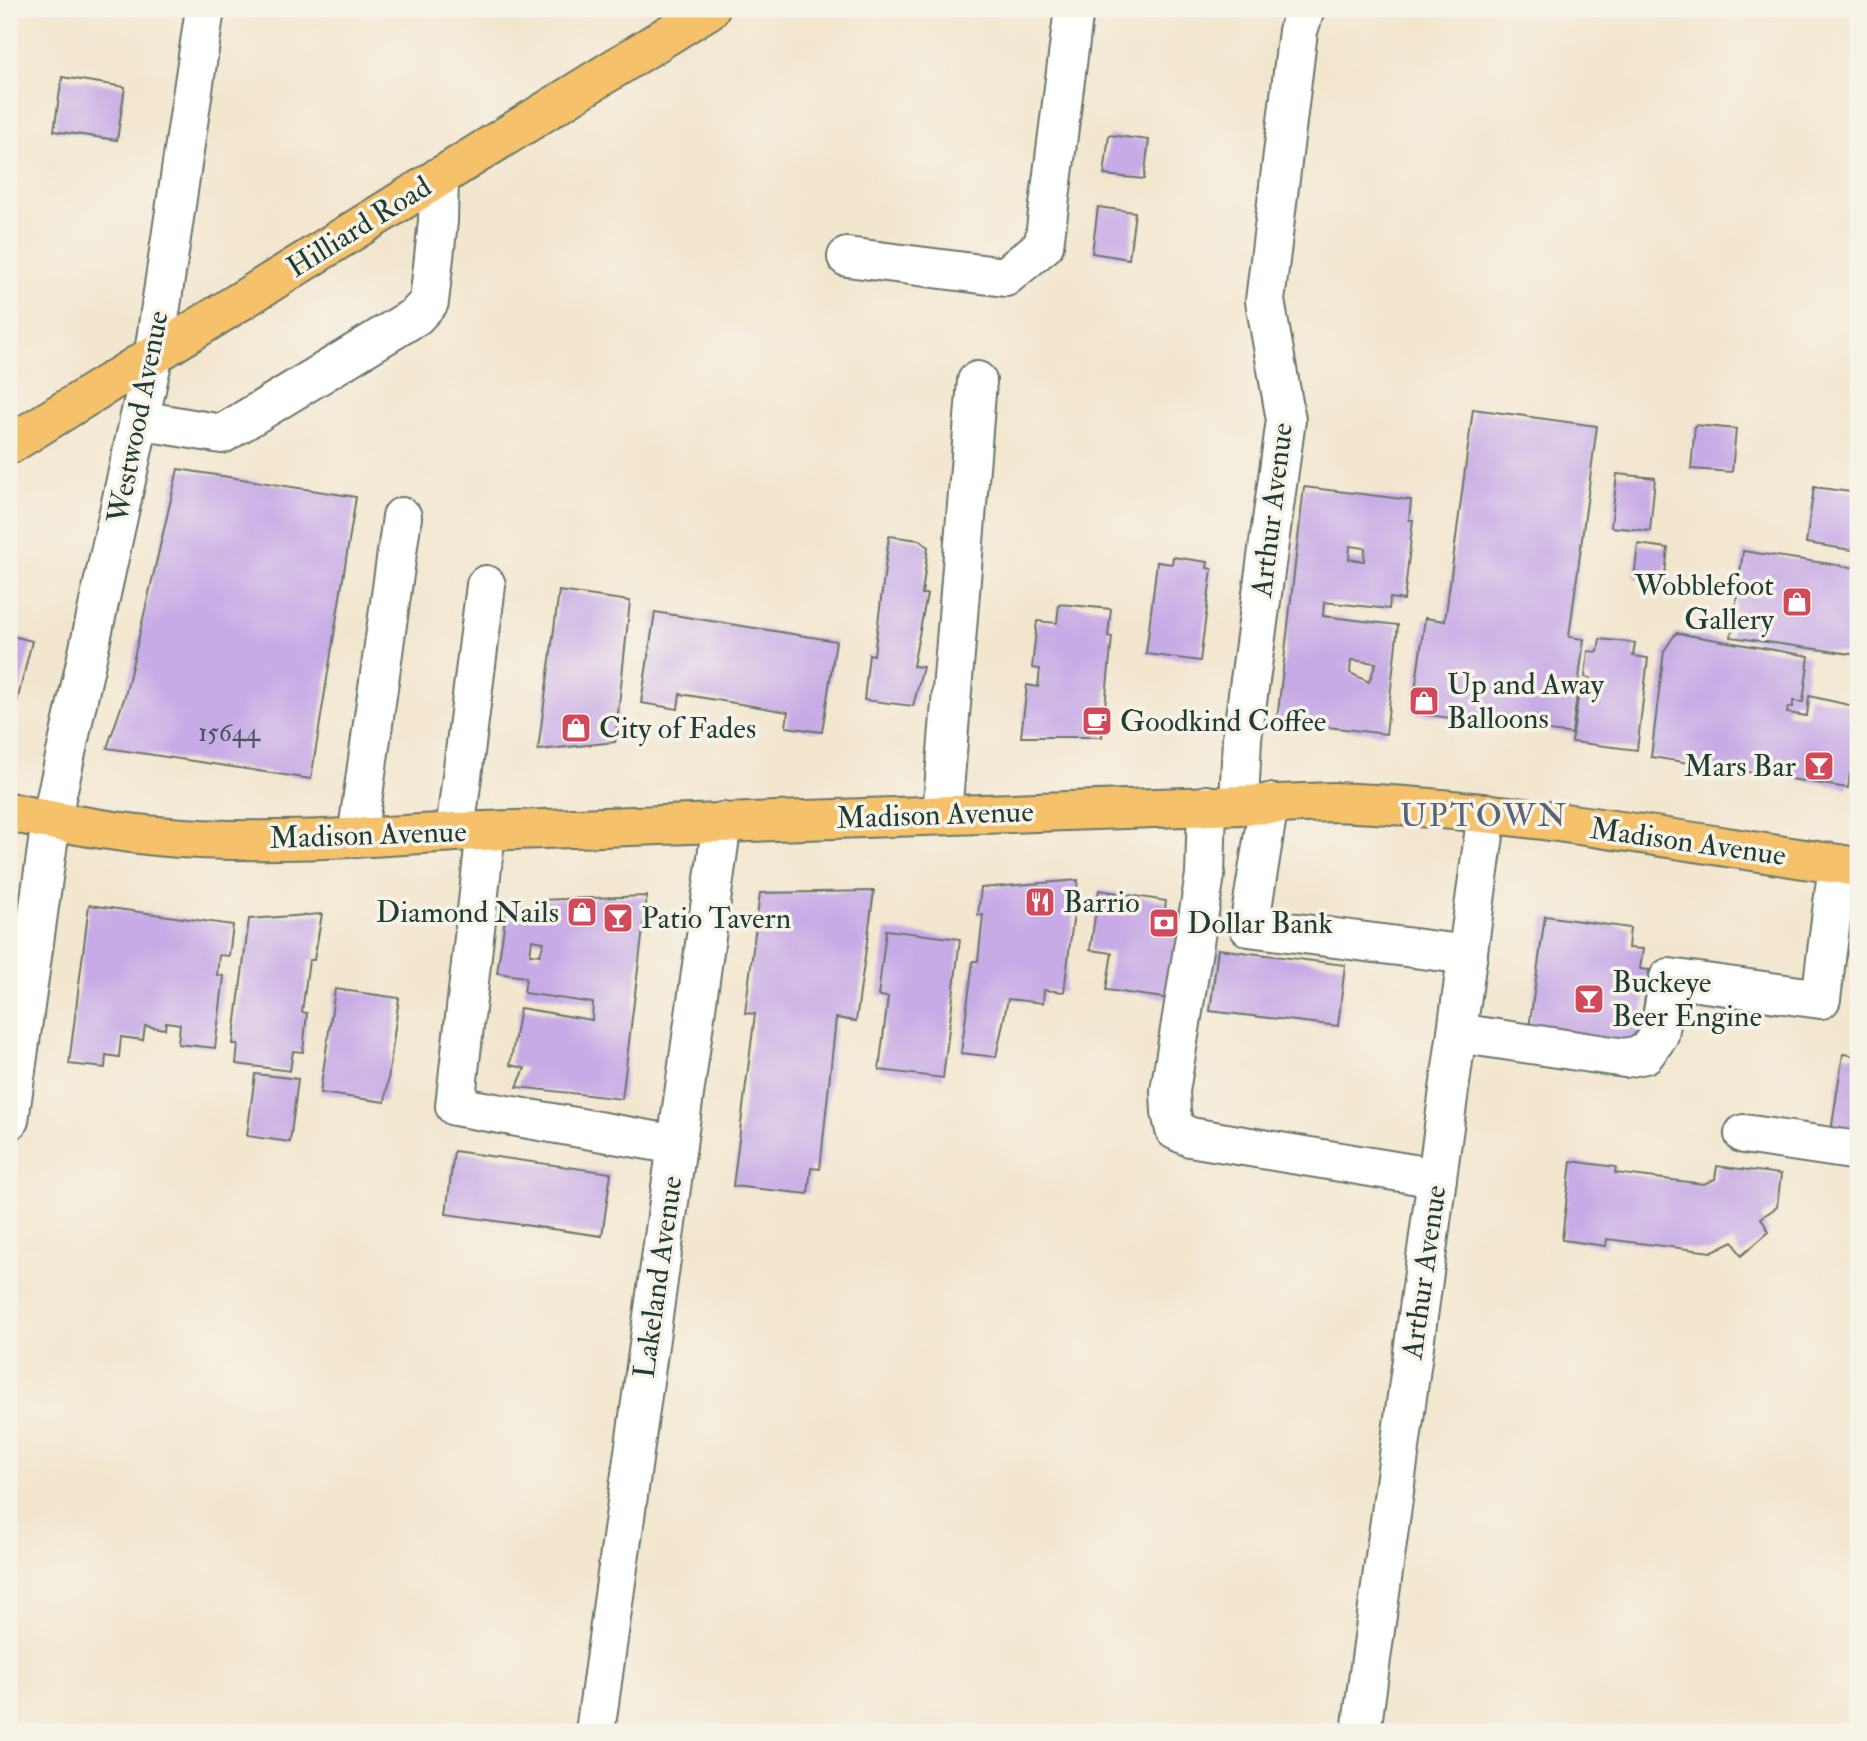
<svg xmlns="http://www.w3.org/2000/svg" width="1867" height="1741" viewBox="0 0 1867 1741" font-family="'IM FELL Double Pica',serif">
  <rect width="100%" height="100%" fill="#f7f3e8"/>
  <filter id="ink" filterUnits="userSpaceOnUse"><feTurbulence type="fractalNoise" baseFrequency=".0143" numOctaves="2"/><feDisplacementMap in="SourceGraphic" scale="14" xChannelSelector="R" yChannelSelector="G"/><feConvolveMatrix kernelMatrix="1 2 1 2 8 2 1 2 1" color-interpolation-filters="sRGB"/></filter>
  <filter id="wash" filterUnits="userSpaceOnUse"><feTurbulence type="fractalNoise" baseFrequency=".00686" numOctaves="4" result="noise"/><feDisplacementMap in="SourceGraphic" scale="28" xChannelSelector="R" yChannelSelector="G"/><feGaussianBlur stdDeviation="1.57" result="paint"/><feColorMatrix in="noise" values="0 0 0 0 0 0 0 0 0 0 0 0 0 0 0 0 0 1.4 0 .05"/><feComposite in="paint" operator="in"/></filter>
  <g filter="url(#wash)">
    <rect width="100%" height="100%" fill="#f3e6cf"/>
    <g id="blocks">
      <g fill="#c7abe6" fill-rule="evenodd">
        <polygon points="62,77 125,87 117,140 54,131"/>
        <polygon points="1109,135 1149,140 1144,179 1104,175"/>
        <polygon points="1098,207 1135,212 1129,259 1092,253"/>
        <polygon points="1473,409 1597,426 1569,637 1584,639 1572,734 1412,713 1425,618 1445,621"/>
        <polygon points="1695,425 1736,429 1732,472 1691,469"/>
        <polygon points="178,469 356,497 311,779 107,748 125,696"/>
        <polygon points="1617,474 1655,478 1650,531 1611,527"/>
        <path d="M1304,487L1411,500L1409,520H1413L1404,600L1390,598L1389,609L1324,602L1323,616L1398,625L1386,734L1277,721ZM1350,546L1365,548L1364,561L1349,559ZM1351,660L1376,663L1369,682L1350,673Z"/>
        <polygon points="1814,487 1858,493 1852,550 1806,543"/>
        <polygon points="889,536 919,540 928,547 922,594 927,594 913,666 923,667 913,706 864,700 869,654 874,655"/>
        <polygon points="1638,544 1668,548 1664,582 1634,578"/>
        <polygon points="1743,551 1858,568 1858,655 1731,637"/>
        <polygon points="1173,557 1208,562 1207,568 1212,569 1200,661 1146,654 1157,562 1172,564"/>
        <polygon points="559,591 630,601 615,742 538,750"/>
        <polygon points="1059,604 1111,609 1108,636 1112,637 1102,737 1021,737 1027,685 1038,687 1040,669 1032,668 1037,621 1057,623"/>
        <polygon points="655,612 836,641 822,732 786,727 788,712 680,694 678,709 641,703"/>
        <polygon points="1676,633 1809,656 1803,702 1793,701 1793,707 1788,707 1787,713 1807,716 1809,696 1858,707 1858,775 1850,774 1848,788 1651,757 1664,651"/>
        <polygon points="9,635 32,641 10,730 9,730"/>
        <polygon points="1600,639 1635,643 1633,656 1648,658 1637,750 1572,742 1579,690 1589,691 1590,678 1585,677 1588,651 1598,652"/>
        <polygon points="1078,880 1064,992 1044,990 1043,1003 1008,999 996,1057 961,1053 973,961 978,961 983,915 978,915 981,888"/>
        <polygon points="1099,890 1166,901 1165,909 1191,913 1178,1000 1106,990 1112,953 1090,950"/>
        <polygon points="874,891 856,1021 836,1018 820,1169 811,1168 808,1194 733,1186 755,1014 745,1013 760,893"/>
        <path d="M647,896L622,1099L517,1087L525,1068L510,1065L520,1008L592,1020L593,1003L524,993L526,977L497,973L507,906L537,907L538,900ZM532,940L544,942L540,955L530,954Z"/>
        <polygon points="89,905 233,925 229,956 219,955 217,975 224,976 215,1048 178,1044 180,1024 166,1022 165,1029 145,1026 143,1040 121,1037 119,1057 106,1055 105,1068 69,1064"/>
        <polygon points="322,914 314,960 309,960 302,1012 307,1013 303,1052 293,1051 290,1071 236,1064 238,1044 233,1044 249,919"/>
        <polygon points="1545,916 1630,928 1628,948 1643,949 1640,969 1649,970 1638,1044 1529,1028"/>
        <polygon points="886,930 960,939 943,1078 879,1070 888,997 878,996"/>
        <polygon points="1218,949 1345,965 1338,1026 1210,1011"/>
        <polygon points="335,989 399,998 385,1102 320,1093"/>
        <polygon points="1843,1054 1858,1056 1858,1142 1830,1138"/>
        <polygon points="255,1074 298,1079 290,1142 247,1136"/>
        <polygon points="454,1151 611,1173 602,1236 446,1214"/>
        <polygon points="1571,1161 1616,1167 1615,1173 1704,1184 1715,1179 1717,1166 1781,1174 1777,1207 1761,1218 1769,1232 1741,1256 1733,1241 1711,1252 1607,1239 1606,1246 1562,1240"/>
      </g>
    </g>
  </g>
  <g filter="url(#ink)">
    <use href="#blocks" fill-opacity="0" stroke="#69786a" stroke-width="2"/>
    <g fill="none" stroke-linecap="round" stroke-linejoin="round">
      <g stroke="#69786a" stroke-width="42">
        <g id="minor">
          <polyline points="847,257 1005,277 1044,245 1074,9"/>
          <polyline points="139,420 222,434 416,316 429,302 438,221 439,177"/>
          <polyline points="1269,803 1249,927 1468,955"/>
          <polyline points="1239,804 1242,738 1286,420 1265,301 1298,31 1305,9"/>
          <polyline points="1207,805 1205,875 1170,1091 1171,1112 1175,1130 1190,1137 1437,1178"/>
          <polyline points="942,815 977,381"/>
          <polyline points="486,831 455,1106 677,1145"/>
          <polyline points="455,832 486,585"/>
          <polyline points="357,838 402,517"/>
          <polyline points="1457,1033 1625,1058 1645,1054 1659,1035 1669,978 1821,999 1838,864"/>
          <polyline points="9,1120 51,821 154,353 205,9"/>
          <polyline points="1744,1134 1858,1151"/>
          <polyline points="595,1732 722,822"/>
          <polyline points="1361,1732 1487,813"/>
        </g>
      </g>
      <g stroke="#69786a" stroke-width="42">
        <g id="major">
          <polyline points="9,445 710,9"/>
          <path d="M9,812C57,822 107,831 156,836C255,845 356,838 455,832L1333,802C1509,808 1684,842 1858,867"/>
        </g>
      </g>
      <use href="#minor" stroke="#fff" stroke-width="38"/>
      <use href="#major" stroke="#f5c16b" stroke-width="38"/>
    </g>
  </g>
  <defs>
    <g id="shop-square" transform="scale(1.575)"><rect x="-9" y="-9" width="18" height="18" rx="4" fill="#d1495b" stroke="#f7f3e8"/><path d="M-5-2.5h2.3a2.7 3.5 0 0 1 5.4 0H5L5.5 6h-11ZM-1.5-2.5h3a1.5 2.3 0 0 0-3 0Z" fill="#fff"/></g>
    <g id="cafe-square" transform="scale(1.575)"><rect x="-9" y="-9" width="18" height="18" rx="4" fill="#d1495b" stroke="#f7f3e8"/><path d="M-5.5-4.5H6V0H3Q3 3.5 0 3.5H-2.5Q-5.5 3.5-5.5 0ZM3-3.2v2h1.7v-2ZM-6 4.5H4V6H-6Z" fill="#fff"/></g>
    <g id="bar-square" transform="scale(1.575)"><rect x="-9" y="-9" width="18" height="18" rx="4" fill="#d1495b" stroke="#f7f3e8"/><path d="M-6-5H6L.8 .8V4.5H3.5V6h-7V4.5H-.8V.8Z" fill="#fff"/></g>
    <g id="restaurant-square" transform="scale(1.575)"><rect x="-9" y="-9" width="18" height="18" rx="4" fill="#d1495b" stroke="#f7f3e8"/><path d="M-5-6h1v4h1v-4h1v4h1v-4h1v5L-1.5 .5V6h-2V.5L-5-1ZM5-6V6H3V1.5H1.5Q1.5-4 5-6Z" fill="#fff"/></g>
    <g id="bank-square" transform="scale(1.575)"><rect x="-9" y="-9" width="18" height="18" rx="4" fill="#d1495b" stroke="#f7f3e8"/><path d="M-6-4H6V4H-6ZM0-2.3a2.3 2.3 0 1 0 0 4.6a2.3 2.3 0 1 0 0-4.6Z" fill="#fff"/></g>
  </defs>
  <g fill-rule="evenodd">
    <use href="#shop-square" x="1797" y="602"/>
    <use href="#shop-square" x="1424" y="701"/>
    <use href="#cafe-square" x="1097" y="721"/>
    <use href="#shop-square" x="576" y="728"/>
    <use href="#bar-square" x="1819" y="766"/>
    <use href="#restaurant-square" x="1040" y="902"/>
    <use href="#shop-square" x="582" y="912"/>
    <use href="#bar-square" x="618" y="918"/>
    <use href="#bank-square" x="1164" y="923"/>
    <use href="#bar-square" x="1589" y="999"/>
  </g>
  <g text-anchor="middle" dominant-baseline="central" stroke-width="7" stroke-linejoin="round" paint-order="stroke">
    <g font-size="26" fill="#495860">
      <text x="229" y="733">15644</text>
    </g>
    <g font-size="30" fill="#1f3d34" stroke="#f7f3e8">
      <text transform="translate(359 227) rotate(-32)">Hilliard Road</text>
      <text transform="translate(138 417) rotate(-79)">Westwood Avenue</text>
      <text transform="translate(1272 510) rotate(-83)">Arthur Avenue</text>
      <text transform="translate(935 815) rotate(-2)">Madison Avenue</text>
      <text transform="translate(368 835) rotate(-2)">Madison Avenue</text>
      <text transform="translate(1688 842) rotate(8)">Madison Avenue</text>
      <text transform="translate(1424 1272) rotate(-82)">Arthur Avenue</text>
      <text transform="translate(658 1277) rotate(-82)">Lakeland Avenue</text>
    </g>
    <g font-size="30" fill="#1f3d34" stroke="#f7f3e8" text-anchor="start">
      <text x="1774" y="585" text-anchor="end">Wobblefoot<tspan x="1774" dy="34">Gallery</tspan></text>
      <text x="1447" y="684">Up and Away<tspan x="1447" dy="34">Balloons</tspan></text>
      <text x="1120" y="721">Goodkind Coffee</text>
      <text x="599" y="728">City of Fades</text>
      <text x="1796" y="766" text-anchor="end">Mars Bar</text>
      <text x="1063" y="902">Barrio</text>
      <text x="559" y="912" text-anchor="end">Diamond Nails</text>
      <text x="641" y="918">Patio Tavern</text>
      <text x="1187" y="923">Dollar Bank</text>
      <text x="1612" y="982">Buckeye<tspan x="1612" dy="34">Beer Engine</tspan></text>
    </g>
    <g font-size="32" letter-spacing="2" fill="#5a6472" stroke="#f7f3e8">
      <text x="1484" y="816">UPTOWN</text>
    </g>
  </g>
  <rect width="1867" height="1741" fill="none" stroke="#f7f3e8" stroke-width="35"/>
</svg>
